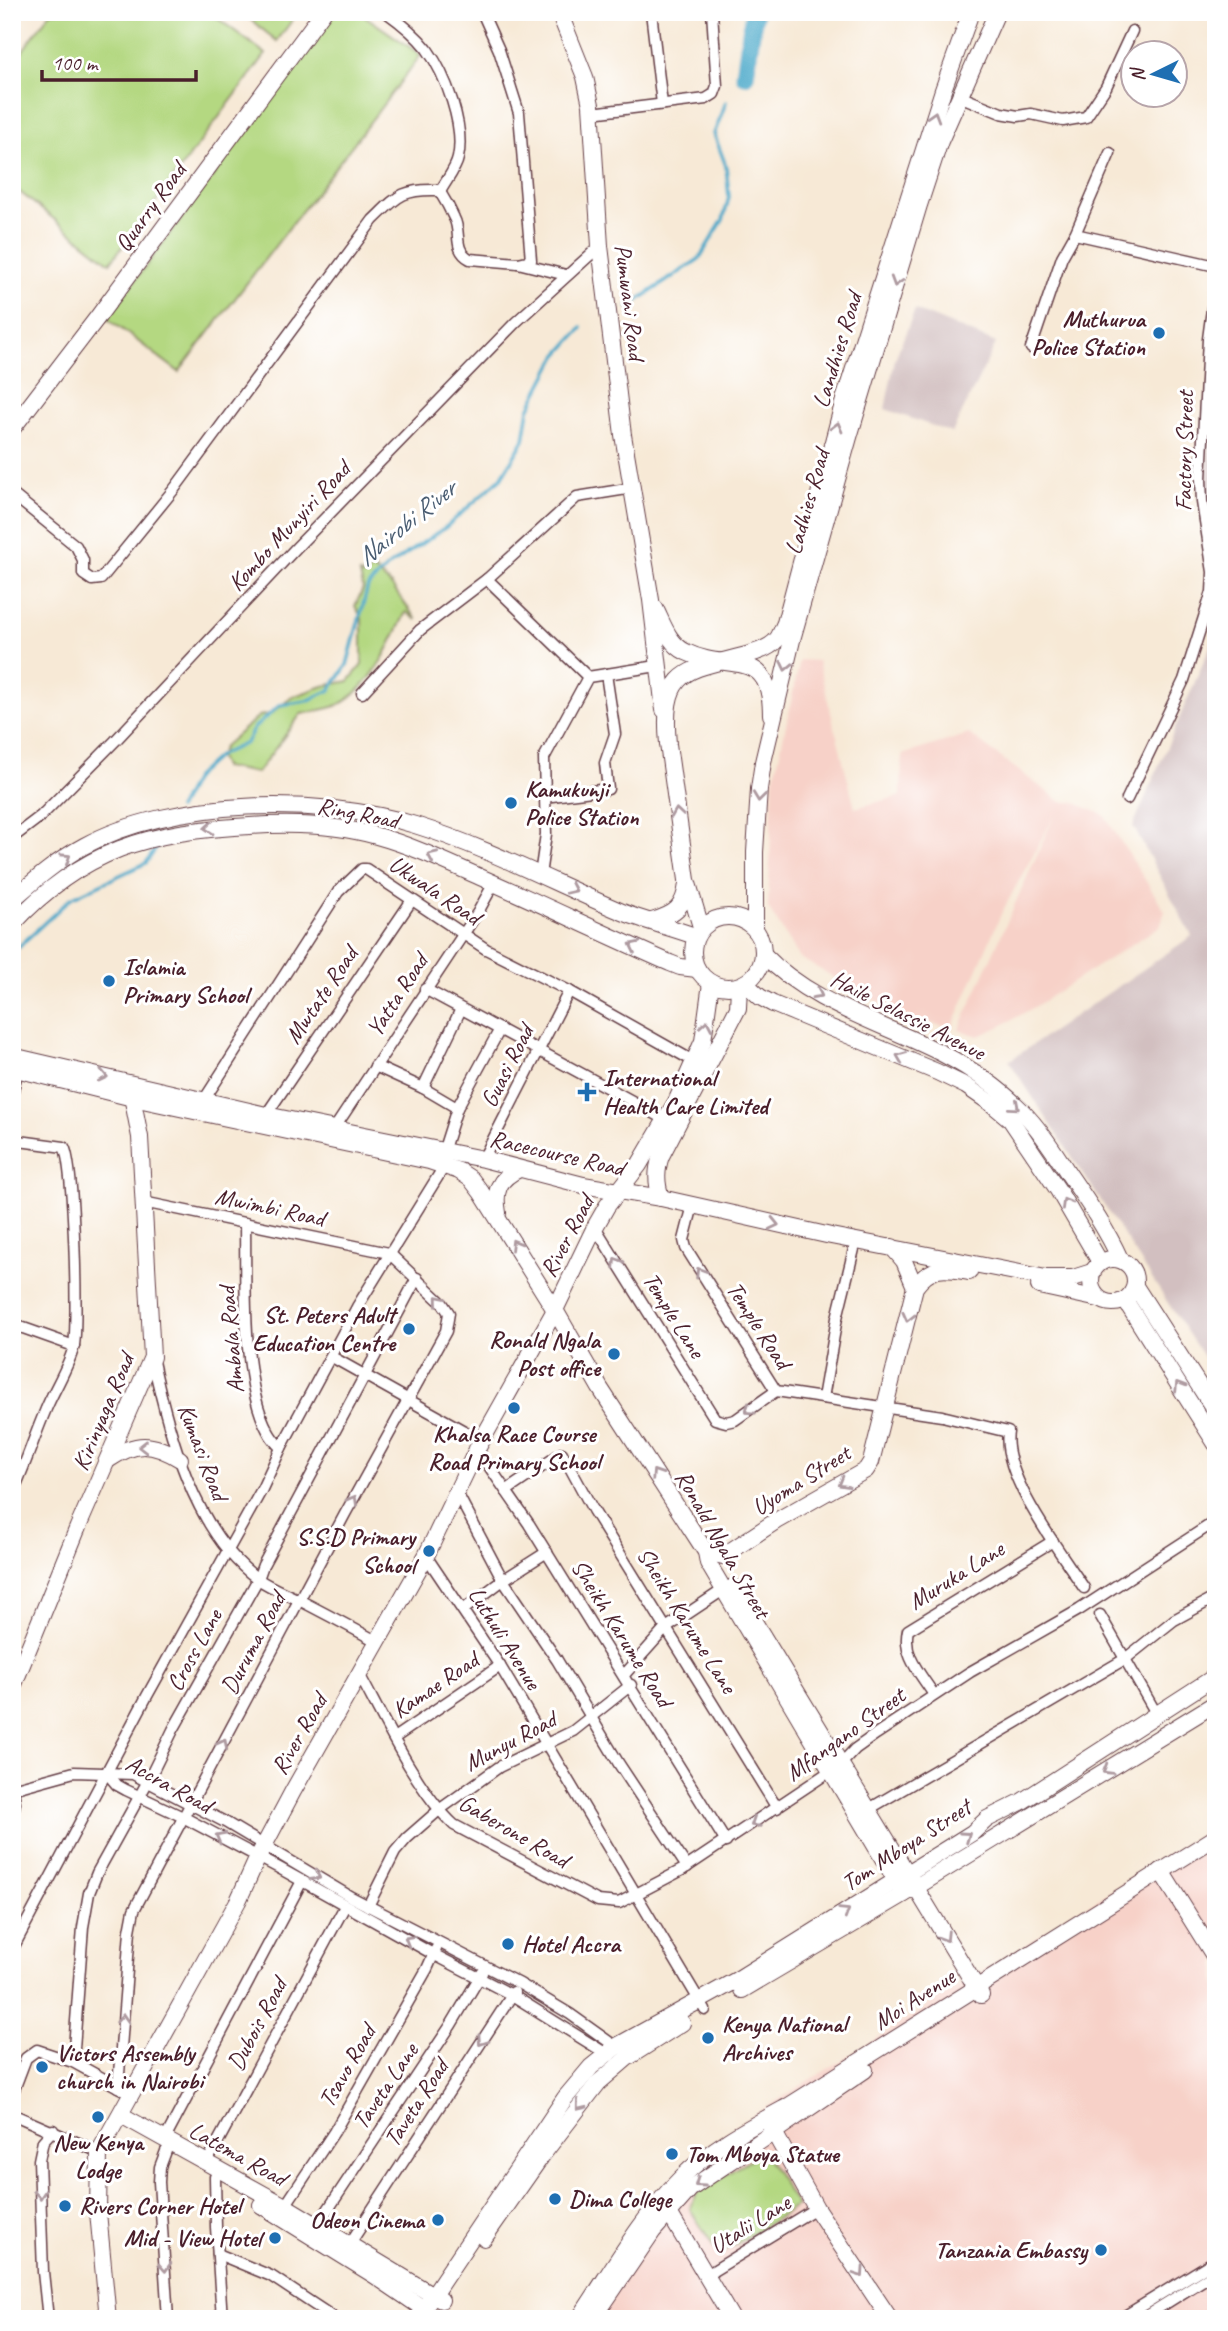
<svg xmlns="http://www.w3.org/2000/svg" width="1228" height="2331" viewBox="0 0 1228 2331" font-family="Caveat,sans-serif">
  <rect width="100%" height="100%" fill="#fff"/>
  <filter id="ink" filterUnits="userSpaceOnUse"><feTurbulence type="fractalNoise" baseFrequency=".0143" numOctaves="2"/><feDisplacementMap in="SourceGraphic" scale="14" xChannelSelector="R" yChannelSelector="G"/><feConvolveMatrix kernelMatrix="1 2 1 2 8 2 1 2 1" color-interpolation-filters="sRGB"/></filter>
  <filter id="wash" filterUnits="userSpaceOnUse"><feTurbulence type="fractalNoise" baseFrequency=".00686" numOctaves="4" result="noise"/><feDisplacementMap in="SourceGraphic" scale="28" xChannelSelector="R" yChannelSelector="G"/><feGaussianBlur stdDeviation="1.57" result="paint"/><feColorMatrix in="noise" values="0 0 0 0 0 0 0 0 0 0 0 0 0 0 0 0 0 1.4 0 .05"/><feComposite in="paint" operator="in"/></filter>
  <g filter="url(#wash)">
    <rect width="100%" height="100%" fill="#f7e9d6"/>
    <g fill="#f7d1c8">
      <polygon points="800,660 818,661 855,808 901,796 902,755 969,734 1061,802 1073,802 1104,815 1165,911 1160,926 1036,1006 1001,1026 979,1036 959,1030 1055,814 1001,914 952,1028 906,1018 800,958 768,908 773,785"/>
      <polygon points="1216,1825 1216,2319 573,2319 726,2133"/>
    </g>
    <g fill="#d2bfc0">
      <polygon points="915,310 996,343 952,433 885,409 895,359"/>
      <polygon points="1216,325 1216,543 1206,489"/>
      <polygon points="1216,633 1216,1376 1009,1061 1192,936 1133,826"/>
    </g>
    <g fill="#b4d881" stroke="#7f7c56" stroke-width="2">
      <polygon points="51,12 209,12 266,54 110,263 12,186 12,65"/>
      <polygon points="241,12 298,12 277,41"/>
      <polygon points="335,12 359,12 421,55 179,372 107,318"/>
      <path d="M373,569L391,585L417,620L406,612C390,645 371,693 333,707C323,710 311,712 301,714L257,773L223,767L219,757L224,746L259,716L271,714L292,697L323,686L349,681L362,665V618L355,606L363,589L360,574L364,576Z"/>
      <polygon points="763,2151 797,2206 719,2255 690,2209 697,2193"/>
    </g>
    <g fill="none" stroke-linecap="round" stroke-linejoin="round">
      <g stroke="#4aa8c9" stroke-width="3.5">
        <polyline points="628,307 699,259 723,220 729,197 726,166 714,134 726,102"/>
        <polyline points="178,809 195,777 218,756 246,743 254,728 280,705 307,701 330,690 347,665 368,586 390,565 446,527 501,478 524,440 529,409 557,356 582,328"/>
        <polyline points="12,953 71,898 146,863 159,844"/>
      </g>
      <polyline stroke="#4aa8c9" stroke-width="19" points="745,75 754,12"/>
    </g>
  </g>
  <g filter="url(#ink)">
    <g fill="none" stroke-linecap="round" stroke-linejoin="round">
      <g stroke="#643d45" stroke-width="13">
        <g id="street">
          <polyline points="482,12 499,50 519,113 531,260 518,263"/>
          <polyline points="651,12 662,104"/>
          <polyline points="959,96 1001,113 1018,116 1031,114 1063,121 1086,117 1106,87 1132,31"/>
          <polyline points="592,113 706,99 714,94 717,86 712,12"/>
          <polyline points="1110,153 1075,234 1216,266"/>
          <path d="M440,192C445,200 450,209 454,218C462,233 452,249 470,259L518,263L566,275"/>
          <polyline points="1031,348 1062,257 1075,234"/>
          <path d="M12,494L76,546L83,560V574L92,580L101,579L175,488L373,220C397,197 401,189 437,190L440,192C445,182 456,169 458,158C465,126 446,75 427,49C416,35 400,22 386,12"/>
          <polyline points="588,677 487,579 577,497 633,488"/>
          <polyline points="362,693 420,630 487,579"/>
          <polyline points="544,797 608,789 605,763 615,734 606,674"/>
          <polyline points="1127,799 1184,680 1212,592 1213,572 1202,502 1201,479 1208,339 1216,279"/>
          <polyline points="12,838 41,816 115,741 296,548 516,322 600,246"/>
          <polyline points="540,875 546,834 544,758 588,677 657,666"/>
          <polyline points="425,989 667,1120"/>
          <polyline points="375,1066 423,1088 457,1108"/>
          <polyline points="423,1088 461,1009"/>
          <polyline points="12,1094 18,1069"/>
          <polyline points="204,1100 338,892 362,869 366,869 486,949 569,991 695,1062"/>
          <polyline points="266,1115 412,900"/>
          <polyline points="334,1129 478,912 494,883"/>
          <path d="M12,1140L64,1147C74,1163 78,1322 74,1345C71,1363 53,1391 46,1409C34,1437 25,1466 12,1494"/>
          <polyline points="443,1152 457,1108 500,1029"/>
          <polyline points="483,1159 569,991"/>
          <polyline points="693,1205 684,1240 686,1248 776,1391 942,1416"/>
          <path d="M245,1223C246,1279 241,1383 268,1431C271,1437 276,1443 281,1448"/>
          <polyline points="595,1227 715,1419 726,1422 735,1420 776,1391"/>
          <polyline points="12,1324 74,1346"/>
          <path d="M152,1357C168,1430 193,1532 258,1579C271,1588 287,1594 301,1601C326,1614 351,1627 376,1641"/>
          <polyline points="332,1357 482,1441"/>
          <polyline points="823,1398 837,1318 856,1241"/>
          <path d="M946,1417L1008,1432C1001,1475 1060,1551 1084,1588"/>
          <polyline points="477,1449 529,1524 726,1842"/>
          <polyline points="506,1491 562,1453 593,1510 777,1808"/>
          <polyline points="457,1493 503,1580 557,1660 619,1764 687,1867"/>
          <polyline points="426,1556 500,1666 705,2010"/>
          <polyline points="463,1610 503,1580 547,1552"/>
          <polyline points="1100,1615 1157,1715"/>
          <path d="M359,1674C384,1720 417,1791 454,1825L598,1901L619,1903L682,1870L841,1764L855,1749L876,1734L970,1672L1079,1610L1216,1521"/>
          <polyline points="624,1675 666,1628 723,1590"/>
          <path d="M934,1695C921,1674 902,1656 908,1630L1053,1541"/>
          <polyline points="394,1738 500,1666"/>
          <polyline points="107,1773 117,1785 126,1790 183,1817 279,1868 433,1954 512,1995 610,2056"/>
          <polyline points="12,1789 74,1772 133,1774 225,1822 351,1897 520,1984 570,2014 619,2049"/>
          <polyline points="869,1809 1125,1659 1174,1620 1216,1597"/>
          <polyline points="12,1816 15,1803 13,1789"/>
          <polyline points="368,1906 395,1852 407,1838 439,1810 499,1767 573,1731 631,1685"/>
          <polyline points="12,1950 147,1696 262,1489 281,1448 357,1307 445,1165"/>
          <polyline points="73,2062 83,1927 89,1893 97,1873 148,1781 173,1730 258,1579 263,1565 417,1278"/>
          <polyline points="118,2087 130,1931 134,1910 345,1514 446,1331 449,1313 443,1304 389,1253 143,1202"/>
          <polyline points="12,2095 26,2058 37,2050 73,2062 122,2089"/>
          <polyline points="12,2114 99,2152"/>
          <polyline points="165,2139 302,1881"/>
          <polyline points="166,2151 160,2167 159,2182 168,2319"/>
          <polyline points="207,2162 345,1906"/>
          <polyline points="215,2177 216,2227 222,2319"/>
          <polyline points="285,2206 334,2132 427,1969 436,1949"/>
          <polyline points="317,2226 451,2025 482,1973"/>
          <polyline points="349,2245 514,1992"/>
          <polyline points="218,2254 271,2276 336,2319"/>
          <polyline points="705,2276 816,2208"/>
          <polyline points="48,2319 43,2272 39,2160 43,2141 53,2130"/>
          <polyline points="1120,2319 1216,2260"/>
          <polyline points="1141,2319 1216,2272"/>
        </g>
      </g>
      <g stroke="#643d45" stroke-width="18">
        <g id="secondary">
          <polyline points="559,12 585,77 591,105 600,246 623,435 651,600 664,710"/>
          <polyline points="12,429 97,318 323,12"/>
          <path d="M655,608C663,624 669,644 686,652C728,673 771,645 771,715"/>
          <path d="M12,900C35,880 58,860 84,846C171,798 321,796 415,825C486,847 552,882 620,911C644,921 670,927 695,936"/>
          <circle cx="728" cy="952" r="35"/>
          <path d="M652,921C675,914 684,908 687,884"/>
          <path d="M12,925C82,849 150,831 250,826C292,823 335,824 377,836C413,846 446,862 480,877C544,905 606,935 670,963L680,967L697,969"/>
          <path d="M701,927L687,880L668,744C661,666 688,671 750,654C760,651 772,647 778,638C781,633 783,627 785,623L844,400L943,90L971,12"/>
          <polyline points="755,929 755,852 759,789 763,762 793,636 849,437 919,205 940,141 997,12"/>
          <path d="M763,954C811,1004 883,1023 943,1054C970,1068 999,1088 1021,1110C1039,1128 1054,1151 1068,1173C1087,1201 1106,1228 1120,1259"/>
          <polyline points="745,983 760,997 773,1004 937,1072 966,1086 992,1104 1010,1119 1058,1190 1100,1262"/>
          <polyline points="12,1056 266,1115 483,1159 583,1185 661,1198 831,1236 1046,1278 1073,1278 1092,1272"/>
          <polyline points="12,1068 133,1098 429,1161 459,1171 471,1179 481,1192 555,1310 600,1388 706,1552 708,1563 904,1894"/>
          <path d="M661,1198C656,1182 656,1171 661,1156L738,1008L739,986"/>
          <path d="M498,1213C494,1191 498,1179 519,1169"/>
          <polyline points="892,1247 904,1261 915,1287"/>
          <circle cx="1113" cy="1281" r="22"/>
          <polyline points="1039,1286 1099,1299"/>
          <polyline points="1135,1286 1216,1412"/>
          <polyline points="1125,1300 1216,1444"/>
          <path d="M108,1460C136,1441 152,1442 180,1459"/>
          <path d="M706,1552L723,1556L776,1521L866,1470L871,1462L915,1287C931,1265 945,1268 969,1272"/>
          <polyline points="733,1587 981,1995"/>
          <polyline points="12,1689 78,1527 152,1357 140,1137 131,1091"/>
          <polyline points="1161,1871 1216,1959"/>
          <polyline points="742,1990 916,1887 1216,1703"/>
          <polyline points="121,2115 285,2206 441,2300"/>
          <polyline points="770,2125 816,2208 890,2319"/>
          <polyline points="261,2205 374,2275 424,2309"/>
          <polyline points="665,2206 732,2319"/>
          <polyline points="484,2238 543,2154 598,2083 627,2058 682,2023"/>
          <polyline points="108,2319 98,2212 99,2152 238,1901 258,1857 293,1791 426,1556 477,1449 555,1310 595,1227 607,1206 639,1165 676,1102 703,1041 711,983"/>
          <polyline points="417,2319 565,2098 591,2067 617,2046 735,1981 972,1833 987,1819 1021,1802 1216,1676"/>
          <path d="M579,2319C611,2272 640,2219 680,2179C710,2148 750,2127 787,2107L1216,1837"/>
          <polyline points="593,2319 653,2231 690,2189 865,2070"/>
        </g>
      </g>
      <use href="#street" stroke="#fff" stroke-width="10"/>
      <use href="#secondary" stroke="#fff" stroke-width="16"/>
    </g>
    <defs><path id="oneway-chevron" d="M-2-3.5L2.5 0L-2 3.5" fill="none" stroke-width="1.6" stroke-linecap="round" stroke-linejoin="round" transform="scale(1.75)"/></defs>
    <g stroke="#ae9aa0">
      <use href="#oneway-chevron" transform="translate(934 116) rotate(-73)"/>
      <use href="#oneway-chevron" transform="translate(896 282) rotate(107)"/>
      <use href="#oneway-chevron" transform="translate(837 427) rotate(-75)"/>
      <use href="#oneway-chevron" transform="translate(786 666) rotate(102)"/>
      <use href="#oneway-chevron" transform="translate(759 797) rotate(97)"/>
      <use href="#oneway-chevron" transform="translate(677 813) rotate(-98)"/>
      <use href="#oneway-chevron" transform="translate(209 828) rotate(175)"/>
      <use href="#oneway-chevron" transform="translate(432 856) rotate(-156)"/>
      <use href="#oneway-chevron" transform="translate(66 858) rotate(-33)"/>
      <use href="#oneway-chevron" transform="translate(572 889) rotate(24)"/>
      <use href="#oneway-chevron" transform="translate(634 946) rotate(-154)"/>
      <use href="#oneway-chevron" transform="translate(818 994) rotate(29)"/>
      <use href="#oneway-chevron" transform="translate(706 1025) rotate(-80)"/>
      <use href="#oneway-chevron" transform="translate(901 1057) rotate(-158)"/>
      <use href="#oneway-chevron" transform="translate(103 1076) rotate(12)"/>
      <use href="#oneway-chevron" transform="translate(1015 1106) rotate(41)"/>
      <use href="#oneway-chevron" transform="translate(1066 1203) rotate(-120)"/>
      <use href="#oneway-chevron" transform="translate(774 1224) rotate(13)"/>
      <use href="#oneway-chevron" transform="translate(515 1244) rotate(-121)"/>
      <use href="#oneway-chevron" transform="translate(617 1262) rotate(-122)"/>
      <use href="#oneway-chevron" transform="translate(700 1272) rotate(-122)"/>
      <use href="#oneway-chevron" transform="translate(439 1300) rotate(-130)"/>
      <use href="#oneway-chevron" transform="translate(908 1317) rotate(104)"/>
      <use href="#oneway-chevron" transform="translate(1179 1386) rotate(-122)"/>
      <use href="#oneway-chevron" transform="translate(749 1410) rotate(146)"/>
      <use href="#oneway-chevron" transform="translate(143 1447) rotate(180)"/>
      <use href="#oneway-chevron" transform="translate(656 1474) rotate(-123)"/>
      <use href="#oneway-chevron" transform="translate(843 1483) rotate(150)"/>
      <use href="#oneway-chevron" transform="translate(353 1500) rotate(-61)"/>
      <use href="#oneway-chevron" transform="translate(223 1744) rotate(-62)"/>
      <use href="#oneway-chevron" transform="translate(1107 1770) rotate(149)"/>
      <use href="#oneway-chevron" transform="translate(755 1823) rotate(147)"/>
      <use href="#oneway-chevron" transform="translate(966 1836) rotate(-35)"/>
      <use href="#oneway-chevron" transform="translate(220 1837) rotate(-152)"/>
      <use href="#oneway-chevron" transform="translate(316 1876) rotate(31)"/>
      <use href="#oneway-chevron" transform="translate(845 1912) rotate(-32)"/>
      <use href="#oneway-chevron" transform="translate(945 1937) rotate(58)"/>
      <use href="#oneway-chevron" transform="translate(409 1940) rotate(-150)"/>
      <use href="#oneway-chevron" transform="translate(123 2019) rotate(-87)"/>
      <use href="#oneway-chevron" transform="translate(482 2041) rotate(124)"/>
      <use href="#oneway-chevron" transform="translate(580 2106) rotate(129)"/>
      <use href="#oneway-chevron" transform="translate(699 2183) rotate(145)"/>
      <use href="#oneway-chevron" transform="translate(40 2194) rotate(86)"/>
      <use href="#oneway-chevron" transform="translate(165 2267) rotate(86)"/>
      <use href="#oneway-chevron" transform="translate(860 2273) rotate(56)"/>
    </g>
  </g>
  <g fill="#1f6fb2" stroke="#fff" stroke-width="2.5">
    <circle cx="1159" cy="333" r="7"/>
    <circle cx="511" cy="803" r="7"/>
    <circle cx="109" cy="981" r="7"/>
    <path d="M583.5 1081.5h7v7h7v7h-7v7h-7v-7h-7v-7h7z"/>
    <circle cx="409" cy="1329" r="7"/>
    <circle cx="614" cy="1354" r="7"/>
    <circle cx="514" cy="1408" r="7"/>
    <circle cx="429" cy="1551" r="7"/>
    <circle cx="508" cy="1944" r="7"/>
    <circle cx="708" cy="2038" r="7"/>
    <circle cx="42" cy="2067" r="7"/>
    <circle cx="98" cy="2117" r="7"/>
    <circle cx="672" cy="2154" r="7"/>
    <circle cx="555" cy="2199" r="7"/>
    <circle cx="65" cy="2206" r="7"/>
    <circle cx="438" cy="2220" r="7"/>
    <circle cx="275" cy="2238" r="7"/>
    <circle cx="1101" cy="2250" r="7"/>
  </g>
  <g text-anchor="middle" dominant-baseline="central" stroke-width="6" stroke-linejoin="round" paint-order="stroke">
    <g font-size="24" fill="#4a1f2b" stroke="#fff">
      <text transform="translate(150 207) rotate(-54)">Quarry Road</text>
      <text transform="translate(630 302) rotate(83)">Pumwani Road</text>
      <text transform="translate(837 350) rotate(-73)">Landhies Road</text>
      <text transform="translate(1184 451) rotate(-89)">Factory Street</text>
      <text transform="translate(807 502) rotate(-74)">Ladhies Road</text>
      <text transform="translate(289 526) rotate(-47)">Kombo Munyiri Road</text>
      <text transform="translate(358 813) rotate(11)">Ring Road</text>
      <text transform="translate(435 890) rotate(34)">Ukwala Road</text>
      <text transform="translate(321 995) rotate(-56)">Mwtate Road</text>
      <text transform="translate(397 995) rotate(-57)">Yatta Road</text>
      <text transform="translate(908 1015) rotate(27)">Haile Selassie Avenue</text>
      <text transform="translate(507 1066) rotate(-63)">Guasi Road</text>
      <text transform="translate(557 1153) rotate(13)">Racecourse Road</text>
      <text transform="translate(270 1207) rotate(12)">Mwimbi Road</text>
      <text transform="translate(567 1236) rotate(-62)">River Road</text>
      <text transform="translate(674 1315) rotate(58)">Temple Lane</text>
      <text transform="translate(759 1325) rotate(57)">Temple Road</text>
      <text transform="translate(231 1340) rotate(-95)">Ambala Road</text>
      <text transform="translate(103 1412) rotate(-67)">Kirinyaga Road</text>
      <text transform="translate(203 1452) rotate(69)">Kumasi Road</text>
      <text transform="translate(801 1480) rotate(-32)">Uyoma Street</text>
      <text transform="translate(723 1544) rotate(60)">Ronald Ngala Street</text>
      <text transform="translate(956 1575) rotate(-32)">Muruka Lane</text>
      <text transform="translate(687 1620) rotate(58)">Sheikh Karume Lane</text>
      <text transform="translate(622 1633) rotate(58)">Sheikh Karume Road</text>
      <text transform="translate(505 1638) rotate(58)">Luthuli Avenue</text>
      <text transform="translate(253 1643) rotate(-62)">Duruma Road</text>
      <text transform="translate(194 1650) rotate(-61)">Cross Lane</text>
      <text transform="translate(435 1685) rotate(-34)">Kamae Road</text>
      <text transform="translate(299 1734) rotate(-60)">River Road</text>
      <text transform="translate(845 1734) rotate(-36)">Mfangano Street</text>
      <text transform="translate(510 1741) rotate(-28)">Munyu Road</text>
      <text transform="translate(169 1784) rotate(29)">Accra Road</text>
      <text transform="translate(514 1831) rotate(30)">Gaberone Road</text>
      <text transform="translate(906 1845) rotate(-33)">Tom Mboya Street</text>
      <text transform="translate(914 1999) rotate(-33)">Moi Avenue</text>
      <text transform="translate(257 2024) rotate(-62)">Dubois Road</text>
      <text transform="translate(347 2066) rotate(-60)">Tsavo Road</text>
      <text transform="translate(385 2086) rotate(-56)">Taveta Lane</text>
      <text transform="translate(416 2103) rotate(-57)">Taveta Road</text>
      <text transform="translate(238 2154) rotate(29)">Latema Road</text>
      <text transform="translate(750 2224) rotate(-32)">Utalii Lane</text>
    </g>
    <g font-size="24" font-weight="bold" fill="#4a1f2b" stroke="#fff" text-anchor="start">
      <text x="1145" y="319" text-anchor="end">Muthurua<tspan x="1145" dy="28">Police Station</tspan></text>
      <text x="525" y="789">Kamukunji<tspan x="525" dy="28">Police Station</tspan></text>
      <text x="123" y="967">Islamia<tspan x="123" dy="28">Primary School</tspan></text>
      <text x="603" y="1078">International<tspan x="603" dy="28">Health Care Limited</tspan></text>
      <text x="395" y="1315" text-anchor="end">St. Peters Adult<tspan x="395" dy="28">Education Centre</tspan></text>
      <text x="600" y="1340" text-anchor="end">Ronald Ngala<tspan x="600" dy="28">Post office</tspan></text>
      <text x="514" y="1434" text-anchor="middle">Khalsa Race Course<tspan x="514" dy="28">Road Primary School</tspan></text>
      <text x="415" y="1537" text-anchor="end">S.S.D Primary<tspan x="415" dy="28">School</tspan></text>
      <text x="522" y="1944">Hotel Accra</text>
      <text x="722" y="2024">Kenya National<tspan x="722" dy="28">Archives</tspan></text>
      <text x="56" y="2053">Victors Assembly<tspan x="56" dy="28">church in Nairobi</tspan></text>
      <text x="98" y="2142" text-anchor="middle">New Kenya<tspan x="98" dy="28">Lodge</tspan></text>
      <text x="686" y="2154">Tom Mboya Statue</text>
      <text x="569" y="2199">Dima College</text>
      <text x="79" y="2206">Rivers Corner Hotel</text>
      <text x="424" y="2220" text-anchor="end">Odeon Cinema</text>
      <text x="261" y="2238" text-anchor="end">Mid - View Hotel</text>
      <text x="1087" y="2250" text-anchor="end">Tanzania Embassy</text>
    </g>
    <g font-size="26" font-style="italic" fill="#4a5d72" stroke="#fff">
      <text transform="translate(406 523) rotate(-39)">Nairobi River</text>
    </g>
  </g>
  <rect width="1228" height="2331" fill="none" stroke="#fff" stroke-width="42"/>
  <g transform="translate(1154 74) rotate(265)"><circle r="33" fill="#ffffff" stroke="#b7a5aa" stroke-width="2"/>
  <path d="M0-5L12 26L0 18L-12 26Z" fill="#1f6fb2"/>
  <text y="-10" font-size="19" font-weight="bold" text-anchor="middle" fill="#4a1f2b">N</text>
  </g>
  <path d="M42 70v10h154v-10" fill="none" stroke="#4a1f2b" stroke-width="3.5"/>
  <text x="52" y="70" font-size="21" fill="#4a1f2b" stroke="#ffffff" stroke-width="5" paint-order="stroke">100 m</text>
</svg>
